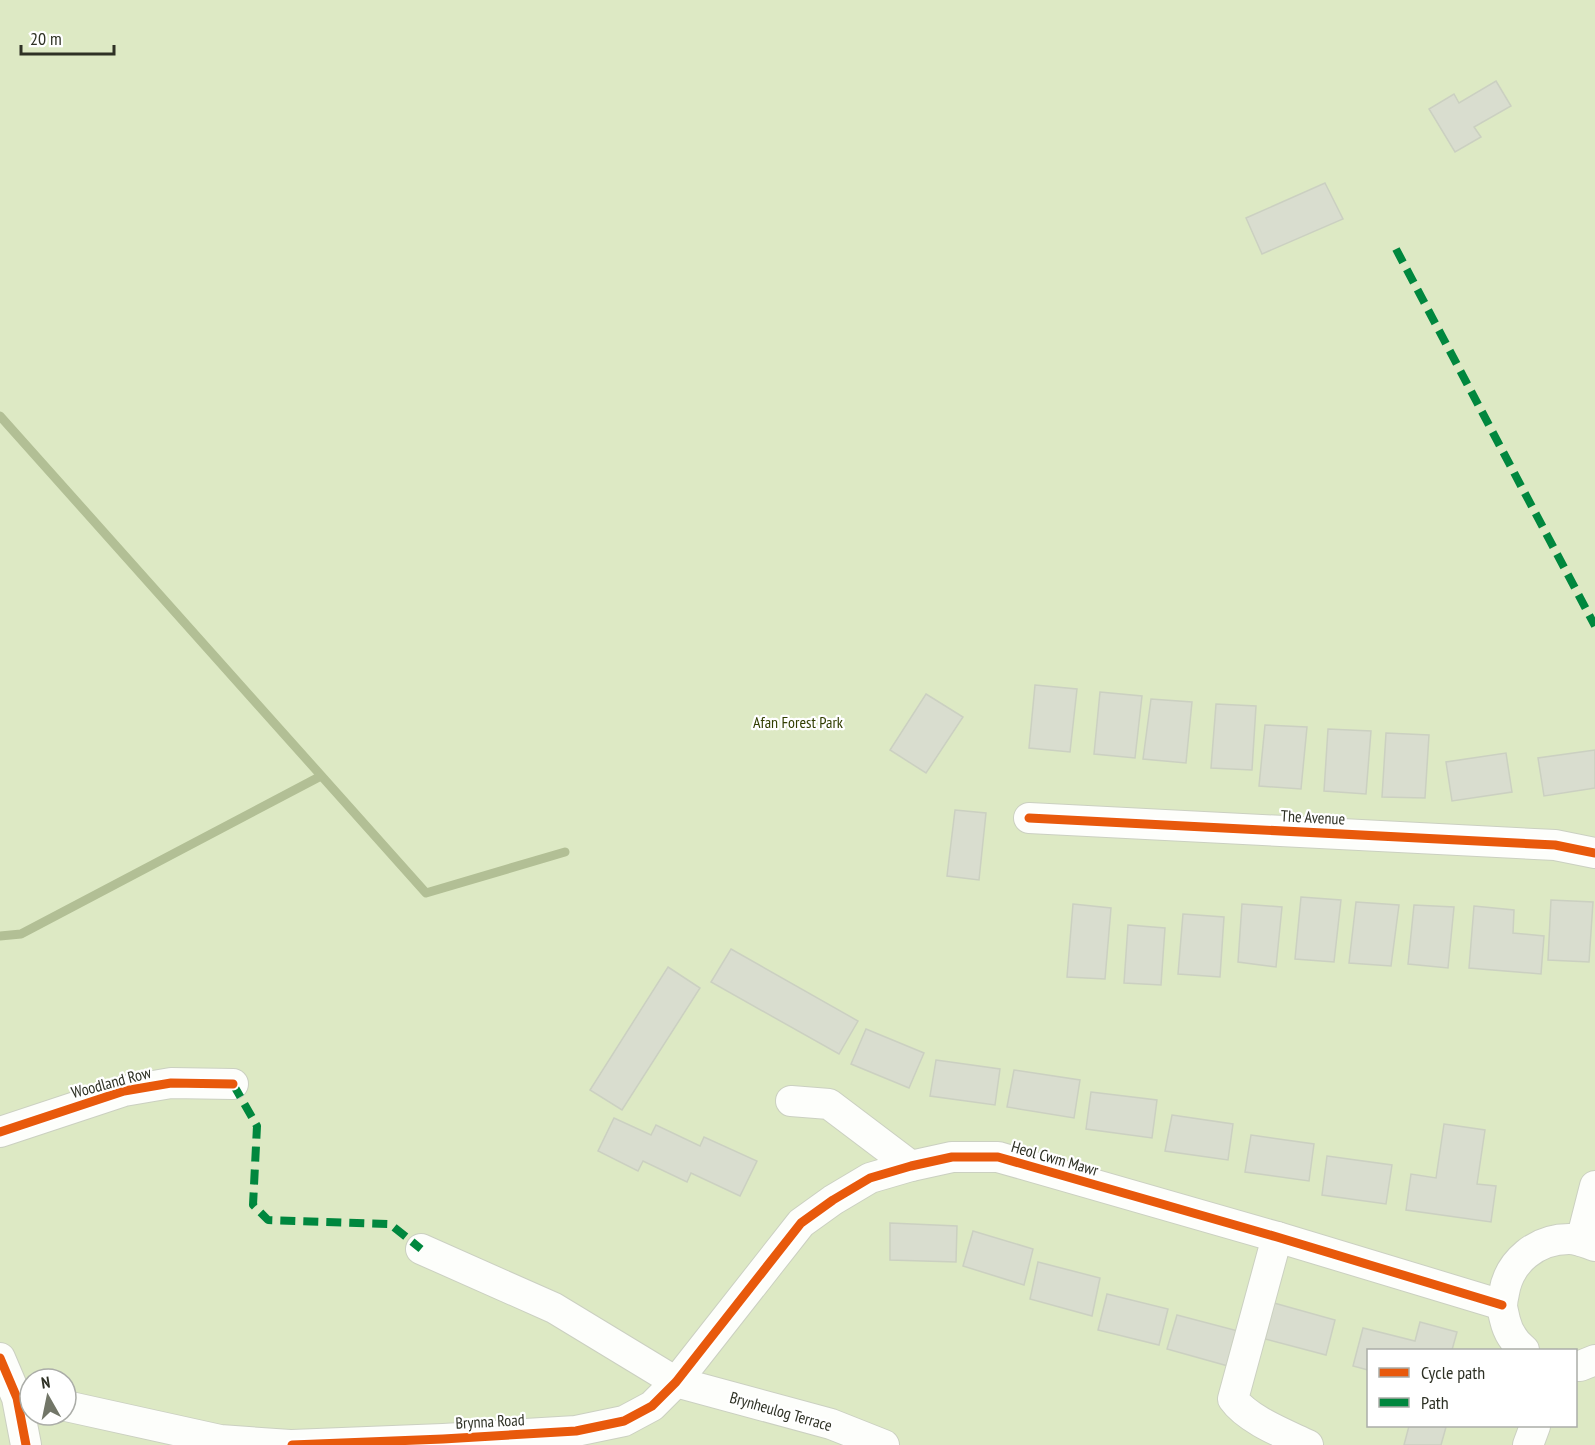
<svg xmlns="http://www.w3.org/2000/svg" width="1595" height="1445" viewBox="0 0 1595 1445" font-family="'PT Sans Narrow',sans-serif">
  <rect width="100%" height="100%" fill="#f0f6e4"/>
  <path fill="#dde9c4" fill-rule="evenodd" d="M0,0H1595V1445H0ZM1368,1350H1576V1426H1368ZM30,1379H66V1415H30Z"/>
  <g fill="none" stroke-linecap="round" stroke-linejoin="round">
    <g stroke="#b2bf95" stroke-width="9">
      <polyline points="0,416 426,893 565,852"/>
      <polyline points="0,936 21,934 321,776"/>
    </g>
  </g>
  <g fill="#d9ddcf" stroke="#cbd0c1" stroke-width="1.5">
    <polygon points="1496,81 1511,106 1474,127 1481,137 1455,152 1429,109 1454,94 1459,103"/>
    <polygon points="1325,183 1343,219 1262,254 1246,218"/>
    <polygon points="1035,685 1077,689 1070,752 1029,748"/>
    <polygon points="1100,692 1142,696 1135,758 1094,754"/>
    <polygon points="926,694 963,717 926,773 890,750"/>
    <polygon points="1151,699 1192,702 1186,763 1143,759"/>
    <polygon points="1216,704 1256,706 1252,770 1211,768"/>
    <polygon points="1265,725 1307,727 1301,789 1259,786"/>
    <polygon points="1328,729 1371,731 1366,794 1324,791"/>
    <polygon points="1386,733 1429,735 1425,798 1382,797"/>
    <polygon points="1595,750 1595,788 1544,796 1538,758"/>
    <polygon points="1506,753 1512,792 1452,801 1446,762"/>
    <polygon points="955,810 986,813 979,880 947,876"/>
    <polygon points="1301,897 1341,900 1334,962 1295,959"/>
    <polygon points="1551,900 1593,902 1589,962 1548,960"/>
    <polygon points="1356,902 1399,905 1391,966 1349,963"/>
    <polygon points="1073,904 1111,908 1105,979 1067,977"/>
    <polygon points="1242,904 1282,907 1276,967 1238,962"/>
    <polygon points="1414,905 1454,907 1448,968 1408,964"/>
    <polygon points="1474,906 1514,910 1513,933 1544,936 1541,974 1469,968"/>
    <polygon points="1183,914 1224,917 1220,977 1178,974"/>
    <polygon points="1128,925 1165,928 1161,985 1124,983"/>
    <polygon points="731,949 858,1021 839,1054 711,982"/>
    <polygon points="668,967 700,988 622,1110 590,1090"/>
    <polygon points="866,1029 924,1053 909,1088 851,1064"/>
    <polygon points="936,1060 1000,1069 995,1105 930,1096"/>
    <polygon points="1014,1070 1080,1080 1074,1118 1007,1107"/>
    <polygon points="1091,1092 1157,1100 1152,1138 1086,1129"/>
    <polygon points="1172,1115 1233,1124 1228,1160 1165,1151"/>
    <polygon points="614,1118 651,1135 656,1125 700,1146 704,1137 757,1161 740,1196 691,1173 687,1182 643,1161 638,1171 598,1151"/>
    <polygon points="1444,1124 1485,1130 1477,1184 1496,1186 1491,1222 1406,1210 1411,1174 1436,1178"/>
    <polygon points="1251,1135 1314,1144 1309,1181 1245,1172"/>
    <polygon points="1327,1156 1392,1165 1386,1204 1322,1195"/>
    <polygon points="890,1223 957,1226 956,1262 890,1260"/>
    <polygon points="973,1231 1033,1249 1024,1285 963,1266"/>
    <polygon points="1038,1262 1100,1278 1092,1316 1030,1299"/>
    <polygon points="1107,1294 1168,1309 1159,1345 1098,1330"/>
    <polygon points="1274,1303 1335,1320 1326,1355 1265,1339"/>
    <polygon points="1177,1315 1238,1331 1228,1366 1167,1349"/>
    <polygon points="1420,1322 1457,1332 1452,1350 1368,1350 1368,1370 1353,1366 1363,1328 1415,1341"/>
    <polygon points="1409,1426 1440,1426 1446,1427 1441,1445 1404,1445"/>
  </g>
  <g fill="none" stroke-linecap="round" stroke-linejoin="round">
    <g stroke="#cbd0c1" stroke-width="32">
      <g id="minor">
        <polyline points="1029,818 1555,845 1595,853"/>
        <polyline points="791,1101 829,1104 911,1166"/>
        <polyline points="0,1132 124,1091 171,1083 233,1084"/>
        <path d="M1277,1237L1233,1399C1248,1420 1285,1434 1308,1445"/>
        <polyline points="1581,1241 1595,1186"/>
        <polyline points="421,1249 554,1308 676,1382 831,1424 884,1445"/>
        <path d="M1524,1350C1514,1342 1508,1333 1505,1320C1504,1316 1503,1311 1502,1307C1502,1302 1503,1297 1504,1293C1509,1261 1537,1239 1569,1239C1578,1239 1586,1243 1595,1246"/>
        <polyline points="0,1358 17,1398 26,1445"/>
        <polyline points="1576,1366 1580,1366 1595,1360"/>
        <polyline points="66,1406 220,1440 290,1445"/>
        <polyline points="292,1445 443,1439 576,1431 624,1421 652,1406 676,1382 801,1223 833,1200 870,1178 911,1166 952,1157 998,1157 1277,1237 1502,1305"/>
        <polyline points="1528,1445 1535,1426"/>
      </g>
    </g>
    <use href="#minor" stroke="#fdfefb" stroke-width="30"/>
    <g stroke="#00873e" stroke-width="8" stroke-dasharray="15 8" stroke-linecap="butt">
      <polyline points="1396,249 1595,626"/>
      <polyline points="233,1084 257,1126 253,1205 268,1220 390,1224 421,1249"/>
    </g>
    <g stroke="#fff" stroke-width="13">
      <g id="cycleway">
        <polyline points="1029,818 1555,845 1595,853"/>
        <polyline points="0,1132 124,1091 171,1083 233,1084"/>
        <polyline points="0,1358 17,1398 26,1445"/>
        <polyline points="292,1445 443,1439 576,1431 624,1421 652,1406 676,1382 801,1223 833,1200 870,1178 911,1166 952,1157 998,1157 1277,1237 1502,1305"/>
      </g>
    </g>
    <use href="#cycleway" stroke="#e8590c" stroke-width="9"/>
  </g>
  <g text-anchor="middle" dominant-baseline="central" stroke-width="4.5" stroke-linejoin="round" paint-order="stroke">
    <g font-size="16" fill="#313e00" stroke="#fff">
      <text x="798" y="722">Afan Forest Park</text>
    </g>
    <g font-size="16" fill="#2e3125" stroke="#fff">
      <text transform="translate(1313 817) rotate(3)">The Avenue</text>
      <text transform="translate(111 1082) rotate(-15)">Woodland Row</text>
      <text transform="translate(1055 1158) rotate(16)">Heol Cwm Mawr</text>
      <text transform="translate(781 1411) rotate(16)">Brynheulog Terrace</text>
      <text transform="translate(490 1421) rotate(-3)">Brynna Road</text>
    </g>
  </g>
  <rect x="1367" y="1349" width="210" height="78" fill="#ffffff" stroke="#abada8" stroke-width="1.5"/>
  <rect x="1379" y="1368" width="30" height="9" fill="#e8590c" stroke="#abada8" stroke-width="1.5"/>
  <text x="1421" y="1379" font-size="18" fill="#2e3125">Cycle path</text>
  <rect x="1379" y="1398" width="30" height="9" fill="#00873e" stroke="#abada8" stroke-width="1.5"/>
  <text x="1421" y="1409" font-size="18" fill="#2e3125">Path</text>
  <g transform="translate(48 1397) rotate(351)"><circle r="28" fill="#ffffff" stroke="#abada8" stroke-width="1.5"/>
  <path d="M0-4.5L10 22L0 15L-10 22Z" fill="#727668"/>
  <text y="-9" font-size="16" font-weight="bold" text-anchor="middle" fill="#2e3125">N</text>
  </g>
  <path d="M21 45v9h93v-9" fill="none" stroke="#2e3125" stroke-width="3"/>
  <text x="30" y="45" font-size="18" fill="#2e3125" stroke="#ffffff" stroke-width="4.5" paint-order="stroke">20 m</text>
</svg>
